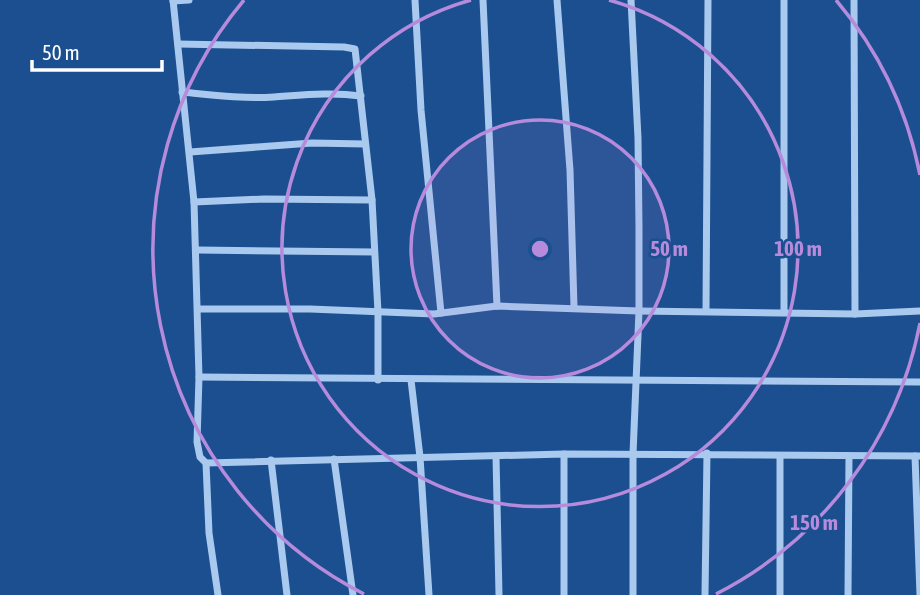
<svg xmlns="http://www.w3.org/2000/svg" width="920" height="595" viewBox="0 0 920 595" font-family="'Asap Condensed',sans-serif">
  <rect width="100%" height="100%" fill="#1b4f8f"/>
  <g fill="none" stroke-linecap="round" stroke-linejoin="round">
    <g stroke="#a9c9ee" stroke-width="7">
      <polyline points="173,0 194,202 199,377 197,442 200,457 206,463 209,533 218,595"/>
      <polyline points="415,0 421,110 441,313"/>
      <polyline points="483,0 497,306"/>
      <polyline points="557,0 570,170 574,307"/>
      <polyline points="631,0 638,138 639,228 639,311 633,454 633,595"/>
      <polyline points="854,0 855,314"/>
      <polyline points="173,1 189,0"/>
      <polyline points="178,44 344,47 355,49 372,200 378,312 378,380"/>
      <path d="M182,92C212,95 243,99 274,97C304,95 331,92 361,96"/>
      <polyline points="190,152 312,143 365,144"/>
      <polyline points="194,202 264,199 372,200"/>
      <polyline points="197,250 374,252"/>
      <polyline points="198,309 310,309 434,314 497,306 639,311 855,314 920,311"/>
      <polyline points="706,310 708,0"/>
      <polyline points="784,312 784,0"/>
      <polyline points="199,377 920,382"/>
      <polyline points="411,380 420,457 429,595"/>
      <polyline points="496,456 499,595"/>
      <polyline points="780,456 780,595"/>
      <polyline points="915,456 920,595"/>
      <polyline points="334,459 353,595"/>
      <polyline points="271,460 287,595"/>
      <polyline points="206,463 564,454 920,456"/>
      <polyline points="564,595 564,454"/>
      <polyline points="705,595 707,453"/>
      <polyline points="848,595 849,456"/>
    </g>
  </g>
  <circle cx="540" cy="249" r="129" fill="#b68bdc" fill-opacity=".12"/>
  <g fill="none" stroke="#b68bdc" stroke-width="3.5">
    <circle cx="540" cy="249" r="129"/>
    <path d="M609 0A258 258 0 1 1 471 0"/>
    <path d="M920 323A387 387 0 0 1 716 594M364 594A387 387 0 0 1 244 0M836 0A387 387 0 0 1 920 175"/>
  </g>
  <circle cx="540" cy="249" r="10" fill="#b68bdc" stroke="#1b4f8f" stroke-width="3.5"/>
  <g font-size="21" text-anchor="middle" font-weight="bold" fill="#b68bdc" stroke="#1b4f8f" stroke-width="5" stroke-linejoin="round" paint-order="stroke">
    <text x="669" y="256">50 m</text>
    <text x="798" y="256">100 m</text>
    <text x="814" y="530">150 m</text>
  </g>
  <path d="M32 60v10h130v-10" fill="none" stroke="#ffffff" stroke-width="3.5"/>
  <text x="42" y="60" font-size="21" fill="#ffffff" stroke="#1b4f8f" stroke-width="5" paint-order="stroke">50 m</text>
</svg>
